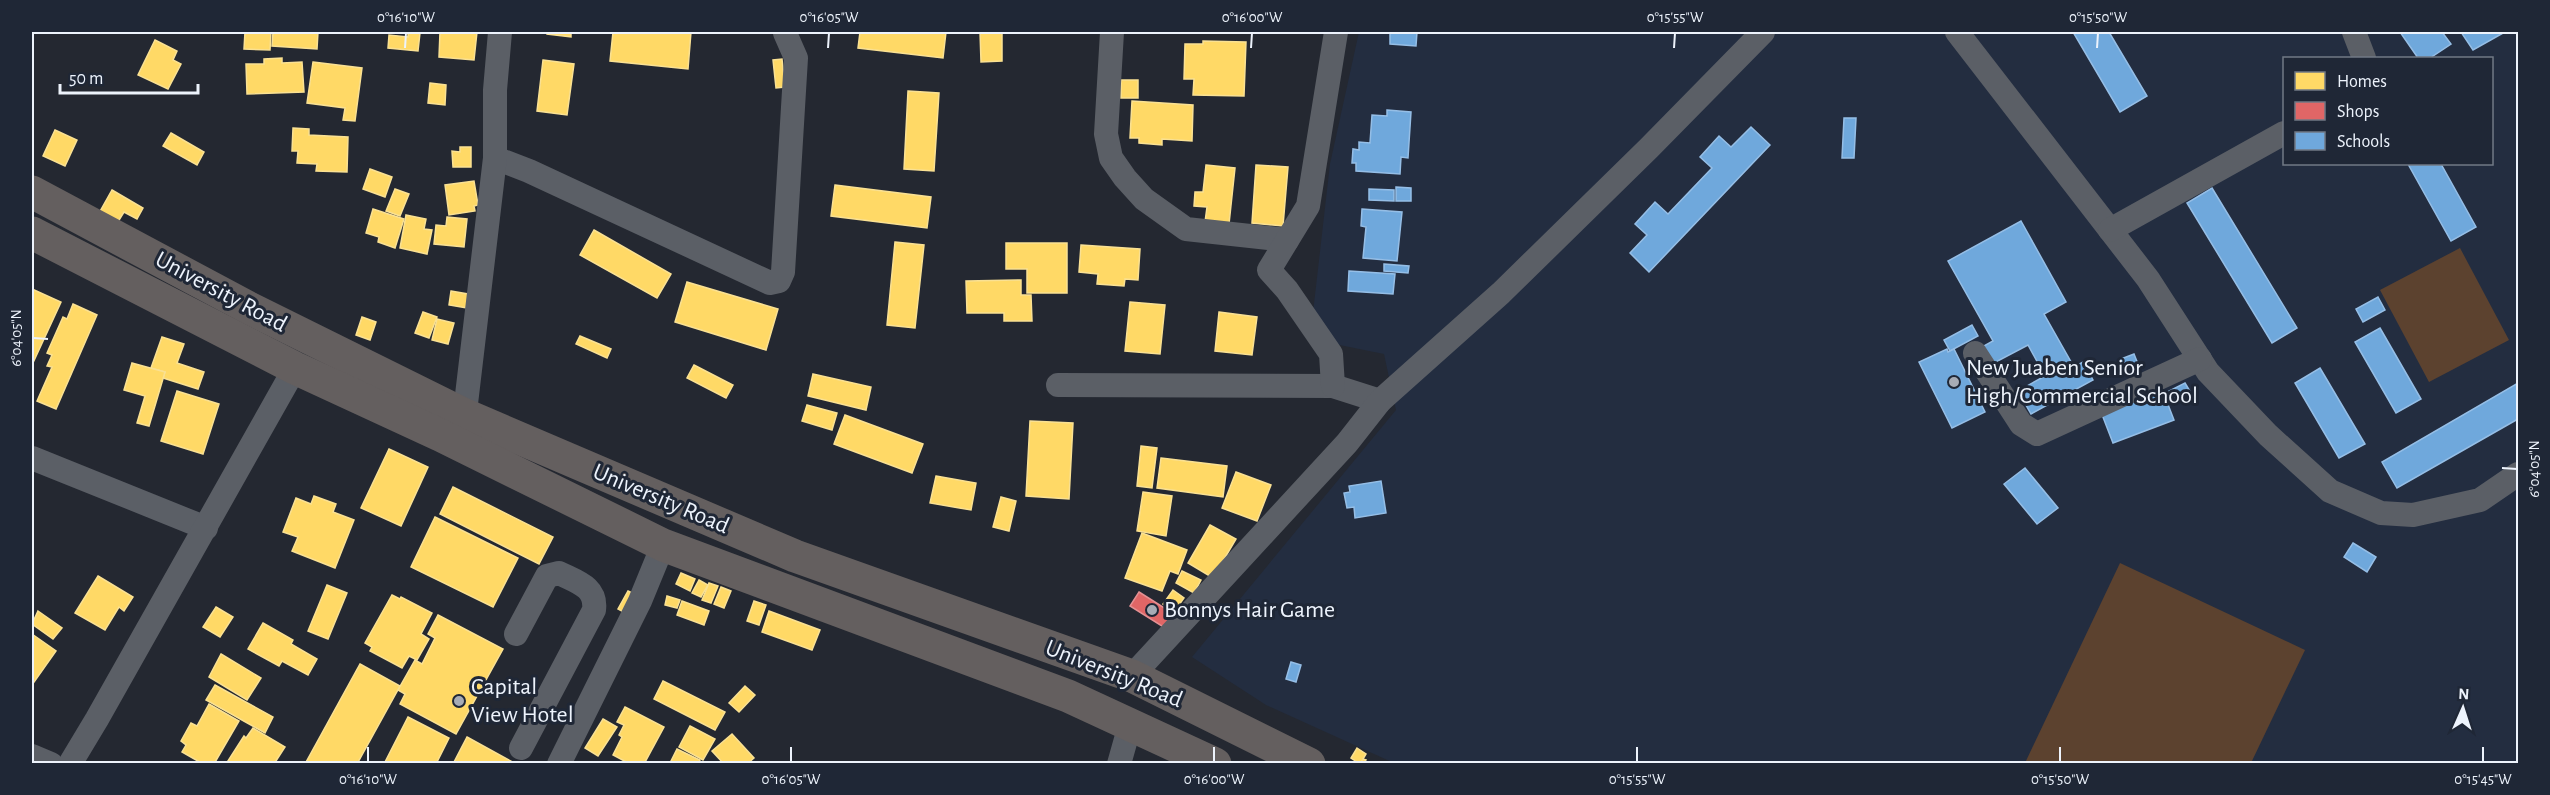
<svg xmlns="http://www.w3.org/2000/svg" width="2550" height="795" viewBox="0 0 2550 795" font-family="'Alegreya Sans',sans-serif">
  <rect width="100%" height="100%" fill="#242831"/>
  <path fill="#232d40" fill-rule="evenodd" d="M1359,32H2518V763H1394L1266,705L1192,657L1396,410L1384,354L1310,339L1330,164ZM2284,58H2492V164H2284Z"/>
  <g fill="#5c422f">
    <polygon points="2460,248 2509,340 2429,382 2380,290"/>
    <polygon points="2120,563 2305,650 2251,763 2025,763"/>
  </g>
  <g fill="#ffd966" stroke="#fae193" stroke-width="1.5">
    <polygon points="245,32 271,32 270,50 244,49"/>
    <polygon points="273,32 318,32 317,49 272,46"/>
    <polygon points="408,32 420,33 418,51 388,48 389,35 408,37"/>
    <polygon points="440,32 477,32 474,60 439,57"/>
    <polygon points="547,32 571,32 571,37 547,34"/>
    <polygon points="613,32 691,32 688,69 610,61"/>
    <polygon points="860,32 946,32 943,58 858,48"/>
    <polygon points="980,32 1002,32 1002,61 981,62"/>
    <polygon points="155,40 177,51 173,60 181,64 168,89 138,75"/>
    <polygon points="1203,41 1246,42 1244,96 1193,95 1194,79 1184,79 1185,44 1203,44"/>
    <polygon points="282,58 282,63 302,62 304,92 247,94 246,64 264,64 264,59"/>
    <polygon points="782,59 785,87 776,88 773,60"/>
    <polygon points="543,60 574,64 567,115 537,111"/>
    <polygon points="313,62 362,68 355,121 343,120 345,108 307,103"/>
    <rect x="1121" y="80" width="17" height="18"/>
    <polygon points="430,83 446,85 445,105 428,103"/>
    <polygon points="908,91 939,93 934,171 904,169"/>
    <polygon points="1132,101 1193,105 1192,141 1162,139 1162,145 1139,143 1139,138 1130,138"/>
    <polygon points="293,128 309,129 309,135 348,137 347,172 316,171 317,164 297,163 298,151 292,151"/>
    <polygon points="55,130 77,140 65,166 43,156"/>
    <polygon points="171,133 204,152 197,165 163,146"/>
    <polygon points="460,147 471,147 471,167 453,167 452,151 460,152"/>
    <polygon points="1206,165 1235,168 1229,224 1205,222 1207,207 1194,206 1195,192 1203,192"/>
    <polygon points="1256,165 1288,167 1283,226 1252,223"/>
    <polygon points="370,169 392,177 385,197 363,189"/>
    <polygon points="474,181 478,205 474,206 475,211 449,215 445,185"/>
    <polygon points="835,185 931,197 927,228 831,216"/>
    <polygon points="395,189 409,194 400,216 386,211"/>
    <polygon points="112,190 143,208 137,219 124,212 116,225 98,215"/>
    <polygon points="373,209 404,219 395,248 378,242 379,237 366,233"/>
    <polygon points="406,215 426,219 424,229 432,230 427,254 400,248"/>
    <polygon points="447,217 467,219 464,247 434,244 436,225 446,226"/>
    <polygon points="594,230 671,274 657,298 580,255"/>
    <polygon points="895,242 924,245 915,328 887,325"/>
    <polygon points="1006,243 1067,243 1067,293 1027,293 1027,269 1006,269"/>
    <polygon points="1081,245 1140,249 1138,280 1125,279 1124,286 1097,284 1098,274 1079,272"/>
    <polygon points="1021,280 1021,295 1031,295 1032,321 1004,321 1004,313 967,313 966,281"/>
    <polygon points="687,282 778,309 766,350 675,322"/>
    <polygon points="32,289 61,302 32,365"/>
    <polygon points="451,291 468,294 473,309 449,305"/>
    <polygon points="1130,302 1165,305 1160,354 1125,351"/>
    <polygon points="73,304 97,315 56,409 37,401 52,367 47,366 52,355 47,353 63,317 67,319"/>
    <polygon points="423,312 437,317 429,338 415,333"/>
    <polygon points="1219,312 1257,317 1252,355 1215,351"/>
    <polygon points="362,317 376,322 370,340 356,335"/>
    <polygon points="437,319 454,323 448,344 432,340"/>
    <polygon points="580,336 611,349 607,358 576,344"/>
    <polygon points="162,337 184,344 177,363 204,372 198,389 163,378 165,372 151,368"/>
    <polygon points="132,363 165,372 149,426 137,423 145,396 124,390"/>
    <polygon points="694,365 733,385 726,398 687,378"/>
    <polygon points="813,374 871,387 866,410 808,396"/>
    <polygon points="177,391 219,404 203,454 161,441"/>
    <polygon points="807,405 837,413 832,430 802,421"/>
    <polygon points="845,415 923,444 912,473 834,444"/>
    <polygon points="1030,421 1073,423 1069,499 1026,496"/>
    <polygon points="1141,446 1157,448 1152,488 1137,486"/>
    <polygon points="389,449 428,467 401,526 361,508"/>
    <polygon points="1161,458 1227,466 1223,497 1157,488"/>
    <polygon points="1236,472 1271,485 1257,521 1222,508"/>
    <polygon points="936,476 976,483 971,510 930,503"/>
    <polygon points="453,487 553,537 539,564 440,514"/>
    <polygon points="1143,492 1172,496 1166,536 1137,531"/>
    <polygon points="314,496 336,504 333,512 354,520 335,568 292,551 298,537 283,532 296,498 311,504"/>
    <polygon points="1001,497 1016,501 1009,531 993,527"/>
    <polygon points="435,517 518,558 493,607 411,567"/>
    <polygon points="1210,525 1236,539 1213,578 1188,563"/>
    <polygon points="1142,533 1187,550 1178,574 1170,571 1162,591 1125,578"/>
    <polygon points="1182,571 1201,580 1194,593 1176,583"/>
    <polygon points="681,573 695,579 690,591 676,584"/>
    <polygon points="98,576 133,597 124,611 119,607 105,630 75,613"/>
    <polygon points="699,580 708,585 701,597 692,593"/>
    <polygon points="709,583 718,586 711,603 702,600"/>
    <polygon points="327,585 347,593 328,639 308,631"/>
    <polygon points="721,587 731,591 724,608 714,604"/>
    <polygon points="1173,590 1184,598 1174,612 1163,604"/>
    <polygon points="628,591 639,596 629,615 618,609"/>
    <polygon points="392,595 400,599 401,597 432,613 421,634 429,639 417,660 409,656 402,668 370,651 372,647 365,643"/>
    <polygon points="667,596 680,600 677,608 665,605"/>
    <polygon points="682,601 709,611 704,625 677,615"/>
    <polygon points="754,601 766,605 759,625 747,621"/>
    <polygon points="216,607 233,617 220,637 203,627"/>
    <polygon points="38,611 62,628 53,639 32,624"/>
    <polygon points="769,611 820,630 812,650 762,632"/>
    <polygon points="438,615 503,649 456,734 400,704 405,694 398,690 415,660 422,664 435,638 428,634"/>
    <polygon points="263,623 293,640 291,644 317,659 308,675 282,661 279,666 248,649"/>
    <polygon points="32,634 56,651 32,685"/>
    <polygon points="221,654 261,678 247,700 209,677"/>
    <polygon points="360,664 400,686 357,764 305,764"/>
    <polygon points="663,681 725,712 715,730 654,699"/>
    <polygon points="215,685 273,717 265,733 206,700"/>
    <polygon points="745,686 755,695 739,712 729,703"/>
    <polygon points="209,704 239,721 214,764 203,764 182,752 186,745 181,741 191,723 197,726"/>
    <polygon points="625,707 664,727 644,764 630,764 613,755 622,737 619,735 624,725 617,722"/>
    <polygon points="408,717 449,738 436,764 384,764"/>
    <polygon points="603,719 617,727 598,756 585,748"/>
    <polygon points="690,726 715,739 703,760 679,747"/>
    <polygon points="253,728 285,747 274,764 226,764 244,736 246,738"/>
    <polygon points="732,734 754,758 747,764 724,764 712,751"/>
    <polygon points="467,737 516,764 453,764"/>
    <polygon points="1357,748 1366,754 1363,759 1366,760 1364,763 1362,761 1360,764 1351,758"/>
    <polygon points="677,749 700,760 698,764 675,764 671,761"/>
  </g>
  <polygon fill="#e06666" stroke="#e49093" stroke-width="1.5" points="1139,592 1174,614 1165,628 1130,606"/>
  <g fill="#6fa8dc" stroke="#95bee6" stroke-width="1.5">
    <polygon points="1390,32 1417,32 1416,46 1390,44"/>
    <polygon points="2073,32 2109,32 2147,96 2120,112"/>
    <polygon points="2400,32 2442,32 2451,44 2430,58 2418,58"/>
    <polygon points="2461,32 2505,32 2473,50"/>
    <polygon points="1387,110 1411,112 1408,158 1401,157 1400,174 1356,171 1356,163 1352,163 1353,149 1359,150 1359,142 1370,143 1372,115 1387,116"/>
    <polygon points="1844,118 1856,118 1854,158 1842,158"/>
    <polygon points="1751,127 1770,145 1649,272 1630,253 1647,235 1635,224 1655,202 1668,214 1712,168 1700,157 1719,136 1731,147"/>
    <polygon points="2408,164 2441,164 2476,227 2451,241"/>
    <polygon points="1396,187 1411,188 1411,201 1396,201"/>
    <polygon points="2212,188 2297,328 2272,343 2187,203"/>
    <polygon points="1369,189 1394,190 1394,201 1369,200"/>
    <polygon points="1362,209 1402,212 1397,261 1363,258 1366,227 1361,226"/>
    <polygon points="2021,221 2066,302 2044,314 2074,367 2083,362 2093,380 2031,414 2018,391 2045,376 2028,345 1992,364 1982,347 1993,341 1948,261"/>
    <polygon points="1384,264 1409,266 1408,273 1384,271"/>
    <polygon points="1349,271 1395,274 1393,294 1348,291"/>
    <polygon points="2378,297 2385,310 2363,322 2356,309"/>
    <polygon points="1972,325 1978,336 1950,351 1944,340"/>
    <polygon points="2380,328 2421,399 2396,413 2355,342"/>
    <polygon points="1947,349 1948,352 1954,349 1985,412 1952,428 1919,362"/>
    <polygon points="2134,354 2140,369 2126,374 2121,359"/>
    <polygon points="2320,368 2365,444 2339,458 2295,383"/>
    <polygon points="2185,383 2191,393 2173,401 2169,391"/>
    <polygon points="2518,383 2518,419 2397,488 2382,462"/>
    <polygon points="2162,389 2174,420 2113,443 2101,412"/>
    <polygon points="2025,468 2058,508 2037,524 2004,484"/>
    <polygon points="1381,481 1386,513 1355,518 1354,507 1347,508 1344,493 1350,492 1349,486"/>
    <polygon points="2353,543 2376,557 2367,572 2344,557"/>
    <polygon points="1291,662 1301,665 1296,682 1286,679"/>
  </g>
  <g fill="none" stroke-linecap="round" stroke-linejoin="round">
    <g stroke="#5b5f66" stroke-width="24">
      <polyline points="1112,32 1106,134 1111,158 1125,178 1144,199 1186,229 1287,240"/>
      <polyline points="1957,32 2148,279 2208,372 2268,435 2330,491 2381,513 2413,515 2480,500 2518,474"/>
      <polyline points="2354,32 2364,58"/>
      <polyline points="495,158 529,171 770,283 779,281 783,272 796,58 785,33"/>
      <polyline points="2110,230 2284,133"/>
      <polyline points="1975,353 2021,424 2037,434 2200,359"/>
      <polyline points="1058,385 1333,386 1380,401"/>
      <polyline points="1333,386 1331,354 1287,290 1269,270 1308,206 1336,32"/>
      <polyline points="463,429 495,158 495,90 500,32"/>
      <polyline points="32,458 206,528"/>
      <path d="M516,634L547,576L559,573C577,582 597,587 594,610L521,748"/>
      <polyline points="1132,676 1347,443 1380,401 1501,293 1649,148 1763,32"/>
      <polyline points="32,756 51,764"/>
      <polyline points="70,764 97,719 295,368"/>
      <polyline points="559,764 640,601 663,545"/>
      <polyline points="1119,764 1130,725"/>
    </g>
    <g stroke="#645f5f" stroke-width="33">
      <polyline points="32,192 249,308 465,415 795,556 1132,676 1309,764"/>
      <polyline points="32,233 295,368 440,435 663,545 1068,696 1215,764"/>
    </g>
  </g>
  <path fill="none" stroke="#edf3fc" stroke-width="2" d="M405,48L406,33M828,48L829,33M1251,48L1252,33M1674,48L1675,33M2097,48L2098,33M33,338L48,339M2502,468L2517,469M368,762V747M791,762V747M1214,762V747M1637,762V747M2060,762V747M2483,762V747"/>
  <g fill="#a7acb5" stroke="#1f2736" stroke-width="2">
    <circle cx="1954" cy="382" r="6"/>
    <circle cx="1152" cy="610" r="6"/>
    <circle cx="459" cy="701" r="6"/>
  </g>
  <g text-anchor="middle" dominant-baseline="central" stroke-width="6" stroke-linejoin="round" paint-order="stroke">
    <g font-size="24" fill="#edf3fc" stroke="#1f2736">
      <text transform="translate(221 292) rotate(28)">University Road</text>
      <text transform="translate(661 499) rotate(23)">University Road</text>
      <text transform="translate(1114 674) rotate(22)">University Road</text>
    </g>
    <g font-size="24" fill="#edf3fc" stroke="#1f2736" text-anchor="start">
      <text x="1966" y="368">New Juaben Senior<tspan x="1966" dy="28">High/Commercial School</tspan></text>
      <text x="1164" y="610">Bonnys Hair Game</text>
      <text x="471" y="687">Capital<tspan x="471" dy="28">View Hotel</tspan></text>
    </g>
  </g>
  <rect width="2550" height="795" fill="none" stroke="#1f2736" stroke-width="66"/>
  <rect x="2283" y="57" width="210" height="108" fill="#1f2736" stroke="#717985" stroke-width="1.5"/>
  <rect x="2295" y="72" width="30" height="18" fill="#ffd966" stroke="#717985" stroke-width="1.5"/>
  <text x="2337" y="87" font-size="18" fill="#edf3fc">Homes</text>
  <rect x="2295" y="102" width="30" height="18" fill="#e06666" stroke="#717985" stroke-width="1.5"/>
  <text x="2337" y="117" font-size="18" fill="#edf3fc">Shops</text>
  <rect x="2295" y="132" width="30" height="18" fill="#6fa8dc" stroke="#717985" stroke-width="1.5"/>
  <text x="2337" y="147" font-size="18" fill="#edf3fc">Schools</text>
  <g transform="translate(2463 708) rotate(3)" stroke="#1f2736" stroke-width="4.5" paint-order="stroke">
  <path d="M0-4.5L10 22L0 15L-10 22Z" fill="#edf3fc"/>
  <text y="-9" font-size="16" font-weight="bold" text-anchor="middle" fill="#edf3fc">N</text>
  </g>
  <path d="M60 84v9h138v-9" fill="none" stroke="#edf3fc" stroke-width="3"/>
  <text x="69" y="84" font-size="18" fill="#edf3fc" stroke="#1f2736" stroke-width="4.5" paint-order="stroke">50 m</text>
  <rect x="33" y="33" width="2484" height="729" fill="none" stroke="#edf3fc" stroke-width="2"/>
  <g font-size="15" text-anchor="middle" fill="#edf3fc">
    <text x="406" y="22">0°16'10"W</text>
    <text x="829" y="22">0°16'05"W</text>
    <text x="1252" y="22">0°16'00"W</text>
    <text x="1675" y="22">0°15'55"W</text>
    <text x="2098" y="22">0°15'50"W</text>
    <text transform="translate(16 338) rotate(-90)" y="5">6°04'05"N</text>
    <text transform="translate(2534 469) rotate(-90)" y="5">6°04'05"N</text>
    <text x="368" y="784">0°16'10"W</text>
    <text x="791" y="784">0°16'05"W</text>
    <text x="1214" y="784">0°16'00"W</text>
    <text x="1637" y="784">0°15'55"W</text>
    <text x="2060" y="784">0°15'50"W</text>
    <text x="2483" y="784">0°15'45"W</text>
  </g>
</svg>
